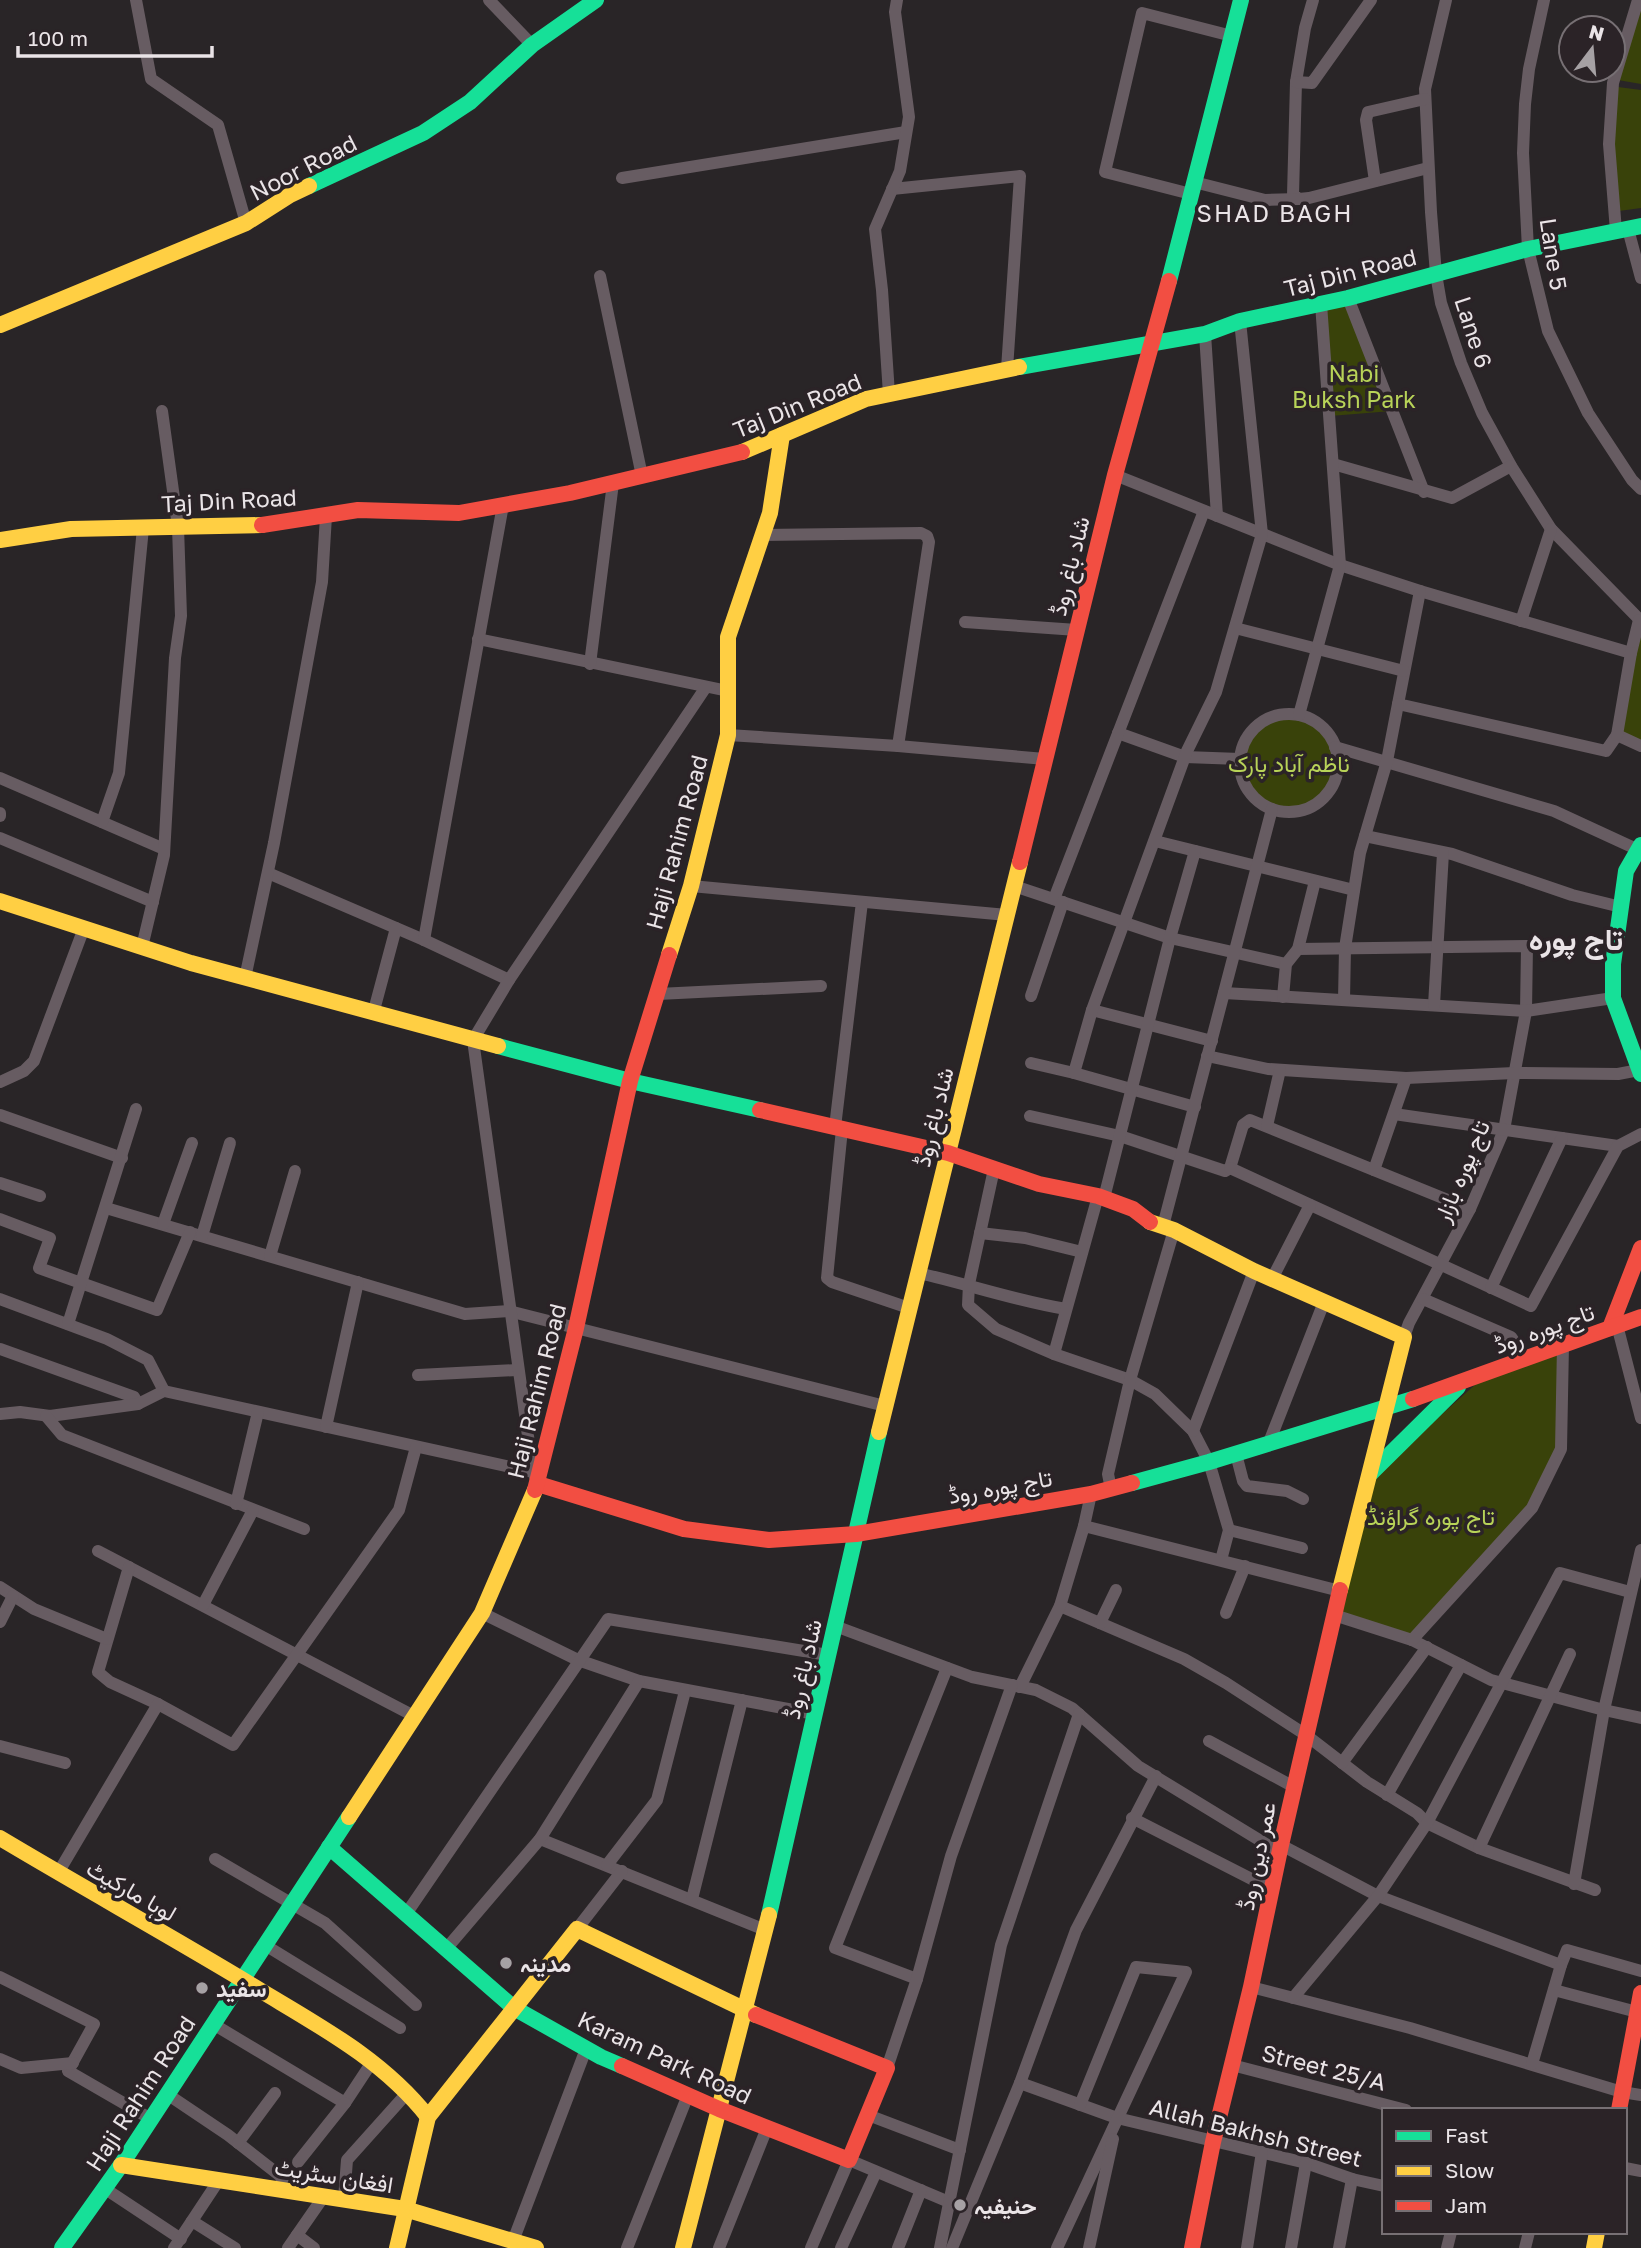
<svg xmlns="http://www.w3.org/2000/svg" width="1641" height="2248" viewBox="0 0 1641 2248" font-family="'Golos Text',Vazirmatn,sans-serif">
  <rect width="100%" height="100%" fill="#292527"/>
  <g fill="#39420a">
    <polygon points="1641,3 1641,84 1618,80"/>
    <polygon points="1618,87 1641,90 1641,208 1619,211 1612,142"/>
    <polygon points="1348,298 1392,411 1330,416 1321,304"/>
    <polygon points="1641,621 1641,746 1617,735"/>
    <circle cx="1289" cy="763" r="49"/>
    <polygon points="1563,1345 1561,1449 1532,1508 1412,1640 1334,1615 1371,1477 1485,1376"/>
  </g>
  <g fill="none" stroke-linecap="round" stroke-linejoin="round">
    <g stroke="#675c62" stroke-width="12">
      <polyline points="136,0 151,79 218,125 246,223"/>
      <polyline points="489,0 532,45"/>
      <polyline points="1313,0 1305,28 1296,82 1293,195 1299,199 1309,198 1428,168"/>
      <polyline points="1446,0 1425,89 1431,212 1436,274 1441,303 1461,363 1482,413 1511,466 1551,529 1641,621"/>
      <polyline points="1544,0 1529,69 1525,104 1523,153 1528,249 1548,331 1588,413 1632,480 1641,489"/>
      <polyline points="1296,82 1312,83 1371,0"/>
      <polyline points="622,178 906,132"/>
      <polyline points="1375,181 1366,120 1368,112 1425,99"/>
      <polyline points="1194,182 1265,200 1299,199"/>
      <polyline points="892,189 1020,176 1007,369"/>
      <polyline points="1191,194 1105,172 1142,13 1232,36"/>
      <polyline points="1628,229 1641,278"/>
      <polyline points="1616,231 1609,144 1613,83 1638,0"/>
      <polyline points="600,276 642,476"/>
      <polyline points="1348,298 1424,492"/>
      <polyline points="1205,334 1217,516"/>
      <polyline points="889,394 882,290 875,229 900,171 909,117 895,12 897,0"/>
      <polyline points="1333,464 1452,498 1511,466"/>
      <polyline points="1115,475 1340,565 1420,591 1631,653 1639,620"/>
      <polyline points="762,535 921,533 927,536 929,542 898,746"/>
      <polyline points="1420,591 1398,704 1606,751 1617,735 1641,746"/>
      <polyline points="1521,621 1551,529"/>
      <polyline points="965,622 1077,630"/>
      <polyline points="1235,628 1404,671"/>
      <polyline points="478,639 728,691"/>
      <polyline points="590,664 613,483"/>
      <circle cx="1289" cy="763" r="49"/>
      <polyline points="1299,715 1340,565 1321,304"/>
      <polyline points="1118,733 1185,757 1240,759"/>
      <polyline points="728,735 898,746 1045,759"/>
      <polyline points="1617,735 1631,653"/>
      <polyline points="1335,747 1554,811 1641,851"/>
      <polyline points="0,778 164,849"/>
      <polyline points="0,813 0,816"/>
      <polyline points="102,822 119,773 143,528"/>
      <polyline points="1365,836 1452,854 1572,895 1621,907"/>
      <polyline points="0,838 153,902"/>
      <polyline points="1155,841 1354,890"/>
      <polyline points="268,873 424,940 509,980"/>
      <polyline points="691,886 1007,915"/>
      <polyline points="1014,886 1170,938 1286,964"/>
      <polyline points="1054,899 1204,511"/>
      <polyline points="424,940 503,505"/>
      <polyline points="142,947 164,855 175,658 181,616 178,527 162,411"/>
      <polyline points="1298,949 1527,946 1526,1011 1504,1130 1470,1209 1409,1323 1404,1337"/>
      <polyline points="245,978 274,843 322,582 326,516"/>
      <polyline points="1224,993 1526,1011 1613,998"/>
      <polyline points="658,994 821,986"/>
      <polyline points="1031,996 1063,902"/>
      <polyline points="1283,997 1286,964 1298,949 1315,881"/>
      <polyline points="1344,1000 1345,948 1360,853 1387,761 1398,704"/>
      <polyline points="1434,1005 1443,853"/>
      <polyline points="1092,1010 1212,1041"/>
      <polyline points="373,1014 396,928"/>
      <polyline points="1207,1056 1268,1069 1406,1078 1514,1073 1618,1074 1639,1070"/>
      <polyline points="1031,1063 1074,1073"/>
      <polyline points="0,1082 24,1071 34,1061 84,928"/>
      <polyline points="1195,1107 1074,1073 1092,1010 1187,751 1216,692 1262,534 1240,321"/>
      <polyline points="1394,1114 1618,1146"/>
      <polyline points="0,1115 122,1158"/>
      <polyline points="1030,1116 1120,1136 1225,1171 1230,1168 1243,1125 1250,1120 1470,1209"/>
      <polyline points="1267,1126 1280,1070"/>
      <polyline points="835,1127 862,902"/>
      <polyline points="842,1129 827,1278 832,1282 909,1308"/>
      <polyline points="1230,1168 1531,1306 1618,1146 1641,1134"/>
      <polyline points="994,1169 969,1284 968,1305 996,1329 1054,1354 1130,1380 1155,1394 1193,1431 1209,1462 1229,1530 1221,1560"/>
      <polyline points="1374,1170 1406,1078"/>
      <polyline points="0,1183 40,1196"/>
      <polyline points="1104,1198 1170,938 1195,851"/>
      <polyline points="106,1208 465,1314 509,1311 885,1406"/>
      <polyline points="0,1219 50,1238 39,1268 157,1310 190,1232"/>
      <polyline points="163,1224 192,1143"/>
      <polyline points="1163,1226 1272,809"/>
      <polyline points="980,1233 1025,1238 1082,1252"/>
      <polyline points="202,1236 230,1143"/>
      <polyline points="270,1256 295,1171"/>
      <path d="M918,1273C968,1284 1016,1301 1066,1309"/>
      <polyline points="1272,1279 1310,1205"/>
      <polyline points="1491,1288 1562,1138"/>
      <polyline points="0,1299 107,1339 148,1360 164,1391"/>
      <polyline points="1423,1299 1511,1337 1526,1359"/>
      <polyline points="68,1324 136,1109"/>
      <polyline points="1617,1325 1641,1418"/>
      <polyline points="0,1349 134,1397 138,1404"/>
      <polyline points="1054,1354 1098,1196"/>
      <polyline points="418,1375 517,1370"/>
      <polyline points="0,1414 20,1412 50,1416 138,1404 164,1391 533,1472"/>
      <polyline points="46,1416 62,1435 304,1529"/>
      <polyline points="326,1427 358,1282"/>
      <polyline points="1193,1431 1254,1271"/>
      <polyline points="1268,1445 1324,1302"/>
      <polyline points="1236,1454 1243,1481 1247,1486 1287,1491 1303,1499"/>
      <polyline points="538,1483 533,1472 473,1040 509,980 706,687"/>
      <polyline points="1111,1489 1108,1474 1130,1380 1174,1230"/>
      <polyline points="236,1504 258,1412"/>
      <polyline points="1084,1526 1091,1494"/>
      <polyline points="1229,1530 1302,1548"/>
      <polyline points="98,1551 414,1716"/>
      <polyline points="129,1567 98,1672 110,1682 158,1704 233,1745 399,1510 416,1447"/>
      <polyline points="0,1587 34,1609 107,1639"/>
      <polyline points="203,1605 253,1510"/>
      <polyline points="1060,1606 1184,1659 1226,1683 1306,1735 1367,1782 1417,1813 1427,1823 1479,1848 1595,1890"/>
      <polyline points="482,1613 578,1660 639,1681 815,1714"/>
      <polyline points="1226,1613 1245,1566"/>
      <polyline points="1334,1615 1412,1640 1491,1680 1604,1710 1641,1718"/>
      <polyline points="0,1622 13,1596"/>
      <polyline points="1100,1623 1116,1590"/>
      <polyline points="835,1626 972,1677 1036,1690 1072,1708 1138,1766 1279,1852"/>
      <polyline points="1412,1640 1532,1508 1561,1449 1563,1345"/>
      <polyline points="1020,1687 1060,1606 1084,1526 1340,1591"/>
      <polyline points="1209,1741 1294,1787"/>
      <polyline points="0,1746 65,1763"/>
      <polyline points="1342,1763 1427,1647"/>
      <polyline points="1387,1795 1461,1665"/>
      <polyline points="1132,1818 1271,1889"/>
      <polyline points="540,1839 765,1930"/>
      <polyline points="1281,1845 1378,1896 1561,1965 1567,1950 1641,1971"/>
      <polyline points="1479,1848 1570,1654"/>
      <polyline points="215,1859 325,1923 416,2005"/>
      <polyline points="607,1865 657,1800 685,1691"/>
      <polyline points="58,1873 158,1704"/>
      <polyline points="1574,1884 1604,1710 1641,1550"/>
      <polyline points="692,1899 742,1700"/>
      <polyline points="406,1914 608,1619 828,1655"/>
      <polyline points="577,1929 622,1871"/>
      <polyline points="265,1945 400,2028"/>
      <polyline points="446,1949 540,1839 639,1681"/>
      <polyline points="0,1977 94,2024 68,2071 151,2119"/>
      <polyline points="917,1979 835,1948 947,1668"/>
      <polyline points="1251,1987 1410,2028 1622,2092 1641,2095"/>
      <polyline points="1554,1990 1637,2012"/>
      <polyline points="1293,1998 1378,1896 1427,1823 1560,1573 1630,1592"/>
      <polyline points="213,2024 345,2103 372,2062"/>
      <polyline points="0,2059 21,2068 73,2063"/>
      <polyline points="1532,2064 1561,1965"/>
      <polyline points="1232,2065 1406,2110"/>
      <polyline points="887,2068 917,1979 951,1856 1012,1685"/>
      <polyline points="1020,2083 1117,2118 1306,2163 1352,2179 1384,2186"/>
      <polyline points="167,2094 228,2135 283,2178 279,2189"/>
      <polyline points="868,2115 960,2150"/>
      <polyline points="238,2143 275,2093"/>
      <polyline points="298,2162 345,2103"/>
      <polyline points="1625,2168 1641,2171"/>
      <polyline points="104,2188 181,2239"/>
      <polyline points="344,2199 347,2160 408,2092"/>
      <polyline points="192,2221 235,2248"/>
      <polyline points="297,2235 314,2248"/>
      <polyline points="513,2241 586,2049"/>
      <polyline points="174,2248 219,2180"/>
      <polyline points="288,2248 324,2196"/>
      <polyline points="627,2248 688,2095"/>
      <polyline points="719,2248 767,2128"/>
      <polyline points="811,2248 849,2160 949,2202"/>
      <polyline points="841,2248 876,2172"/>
      <polyline points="898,2248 921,2190"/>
      <polyline points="940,2248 1001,1945 1079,1714"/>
      <polyline points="952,2248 1020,2083 1076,1930 1156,1776"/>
      <polyline points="1057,2248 1186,1972 1136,1967 1080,2105"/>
      <polyline points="1089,2248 1113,2139"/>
      <polyline points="1247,2248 1262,2152"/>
      <polyline points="1291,2248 1306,2163"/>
      <polyline points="1339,2248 1352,2179"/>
      <polyline points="1447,2248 1451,2232"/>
      <polyline points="1525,2248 1529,2232"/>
    </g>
    <g stroke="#16e098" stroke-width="16">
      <polyline points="309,186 423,133 470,102 532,45 596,0"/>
      <polyline points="1169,281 1241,0"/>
      <polyline points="1019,367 1205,334 1240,321 1348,298 1528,249 1641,226"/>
      <polyline points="1641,845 1626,871 1613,964 1613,998 1641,1074"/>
      <polyline points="498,1046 630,1081 760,1110"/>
      <polyline points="1371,1473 1458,1387"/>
      <polyline points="1132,1483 1209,1462 1413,1399"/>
      <polyline points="329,1847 514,2008 601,2057 622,2066"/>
      <polyline points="769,1915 879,1432"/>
      <polyline points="62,2248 121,2165 349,1817"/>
    </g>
    <g stroke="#ffcf43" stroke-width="16">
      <polyline points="0,325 246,223 290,195 309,186"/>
      <polyline points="742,452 866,399 1019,367"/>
      <polyline points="0,540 71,529 262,525"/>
      <polyline points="0,901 191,963 498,1046"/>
      <polyline points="669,955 691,886 728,735 728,637 770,513 782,435"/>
      <polyline points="1150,1222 1174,1230 1254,1271 1404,1337 1340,1590"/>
      <polyline points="879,1432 1020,862"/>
      <polyline points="349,1817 482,1613 535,1490"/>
      <path d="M0,1838C87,1890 176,1939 263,1992C323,2028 384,2061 428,2117"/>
      <polyline points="121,2165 405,2209 536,2248"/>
      <polyline points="397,2248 428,2117 577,1929 756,2015"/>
      <polyline points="683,2248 769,1915"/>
      <polyline points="1594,2248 1597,2232"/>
    </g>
    <g stroke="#f24e42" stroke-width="16">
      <polyline points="262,525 358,510 459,513 570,493 742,452"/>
      <polyline points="1020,862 1115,475 1169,281"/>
      <polyline points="760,1110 948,1153 1039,1184 1098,1196 1133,1209 1150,1222"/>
      <polyline points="1610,1328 1641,1248"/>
      <polyline points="1413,1399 1641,1317"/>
      <polyline points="538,1484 684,1529 769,1540 856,1534 1091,1494 1132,1483"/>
      <polyline points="535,1490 576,1328 630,1081 669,955"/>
      <polyline points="622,2066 719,2109 849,2160 887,2068 756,2015"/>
      <polyline points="1619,2110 1641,1993"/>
      <polyline points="1192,2248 1213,2142 1251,1987 1281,1845 1340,1590"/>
    </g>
  </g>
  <g fill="#a6a1a4" stroke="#2b2327" stroke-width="2.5">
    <circle cx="506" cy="1963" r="7"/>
    <circle cx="202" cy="1988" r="7"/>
    <circle cx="960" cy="2205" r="7"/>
  </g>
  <g text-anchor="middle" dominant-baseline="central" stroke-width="7" stroke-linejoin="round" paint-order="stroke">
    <g font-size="23" fill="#eae4e7" stroke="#2b2327">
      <text transform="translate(303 167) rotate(-27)">Noor Road</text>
      <text transform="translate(1554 254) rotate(81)">Lane 5</text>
      <text transform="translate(1350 272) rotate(-14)">Taj Din Road</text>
      <text transform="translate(1474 332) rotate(72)">Lane 6</text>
      <text transform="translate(797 405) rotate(-22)">Taj Din Road</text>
      <text transform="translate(229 500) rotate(-3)">Taj Din Road</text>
      <text transform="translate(1069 566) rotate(-76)">شاد باغ روڈ</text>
      <text transform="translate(676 842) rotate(-75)">Haji Rahim Road</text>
      <text transform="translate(933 1117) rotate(-76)">شاد باغ روڈ</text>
      <text transform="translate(1461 1171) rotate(-67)">تاج پورہ بازار</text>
      <text transform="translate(1544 1328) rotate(-20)">تاج پورہ روڈ</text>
      <text transform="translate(536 1391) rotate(-76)">Haji Rahim Road</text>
      <text transform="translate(1000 1486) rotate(-10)">تاج پورہ روڈ</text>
      <text transform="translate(802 1669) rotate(-77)">شاد باغ روڈ</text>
      <text transform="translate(1256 1856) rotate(-78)">عمر دین روڈ</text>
      <text transform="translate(132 1890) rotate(30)">لوہا مارکیٹ</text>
      <text transform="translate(665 2057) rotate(25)">Karam Park Road</text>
      <text transform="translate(1324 2067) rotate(14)">Street 25/A</text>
      <text transform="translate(140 2093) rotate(-57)">Haji Rahim Road</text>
      <text transform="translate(1256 2132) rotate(14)">Allah Bakhsh Street</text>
      <text transform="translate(334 2175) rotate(9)">افغان سٹریٹ</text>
    </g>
    <g font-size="23" fill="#b8d358" stroke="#2b2327">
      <text x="1354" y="373">Nabi<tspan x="1354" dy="26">Buksh Park</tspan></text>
      <text x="1289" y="763">ناظم آباد پارک</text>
      <text x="1431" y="1516">تاج پورہ گراؤنڈ</text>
    </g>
    <g font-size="23" font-weight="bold" fill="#eae4e7" stroke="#2b2327" text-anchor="start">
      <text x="520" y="1963">مدینہ</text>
      <text x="216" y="1988">سفید</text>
      <text x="974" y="2205">حنیفیہ</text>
    </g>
    <g font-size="24" letter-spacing="2" fill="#eae4e7" stroke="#2b2327">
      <text x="1275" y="212">SHAD BAGH</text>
    </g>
    <g font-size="30" font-weight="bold" fill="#eae4e7" stroke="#2b2327">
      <text x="1576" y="939">تاج پورہ</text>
    </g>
  </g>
  <rect x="1382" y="2108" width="245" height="126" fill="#2b2327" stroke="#777074" stroke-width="2"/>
  <rect x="1396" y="2131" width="35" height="10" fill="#16e098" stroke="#777074" stroke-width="2"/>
  <text x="1445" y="2143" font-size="21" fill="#eae4e7">Fast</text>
  <rect x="1396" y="2166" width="35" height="10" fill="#ffcf43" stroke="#777074" stroke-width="2"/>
  <text x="1445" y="2178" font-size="21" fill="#eae4e7">Slow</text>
  <rect x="1396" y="2201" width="35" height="10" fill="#f24e42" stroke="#777074" stroke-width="2"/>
  <text x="1445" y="2213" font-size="21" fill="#eae4e7">Jam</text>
  <g transform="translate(1592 49) rotate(16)"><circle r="33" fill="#2b2327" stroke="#777074" stroke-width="2"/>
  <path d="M0-5L12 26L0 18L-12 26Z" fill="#a6a1a4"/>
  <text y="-10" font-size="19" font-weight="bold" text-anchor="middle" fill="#eae4e7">N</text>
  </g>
  <path d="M18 46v10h194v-10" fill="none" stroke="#eae4e7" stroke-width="3.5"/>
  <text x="28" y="46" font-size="21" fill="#eae4e7" stroke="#2b2327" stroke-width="5" paint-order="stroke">100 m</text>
</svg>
